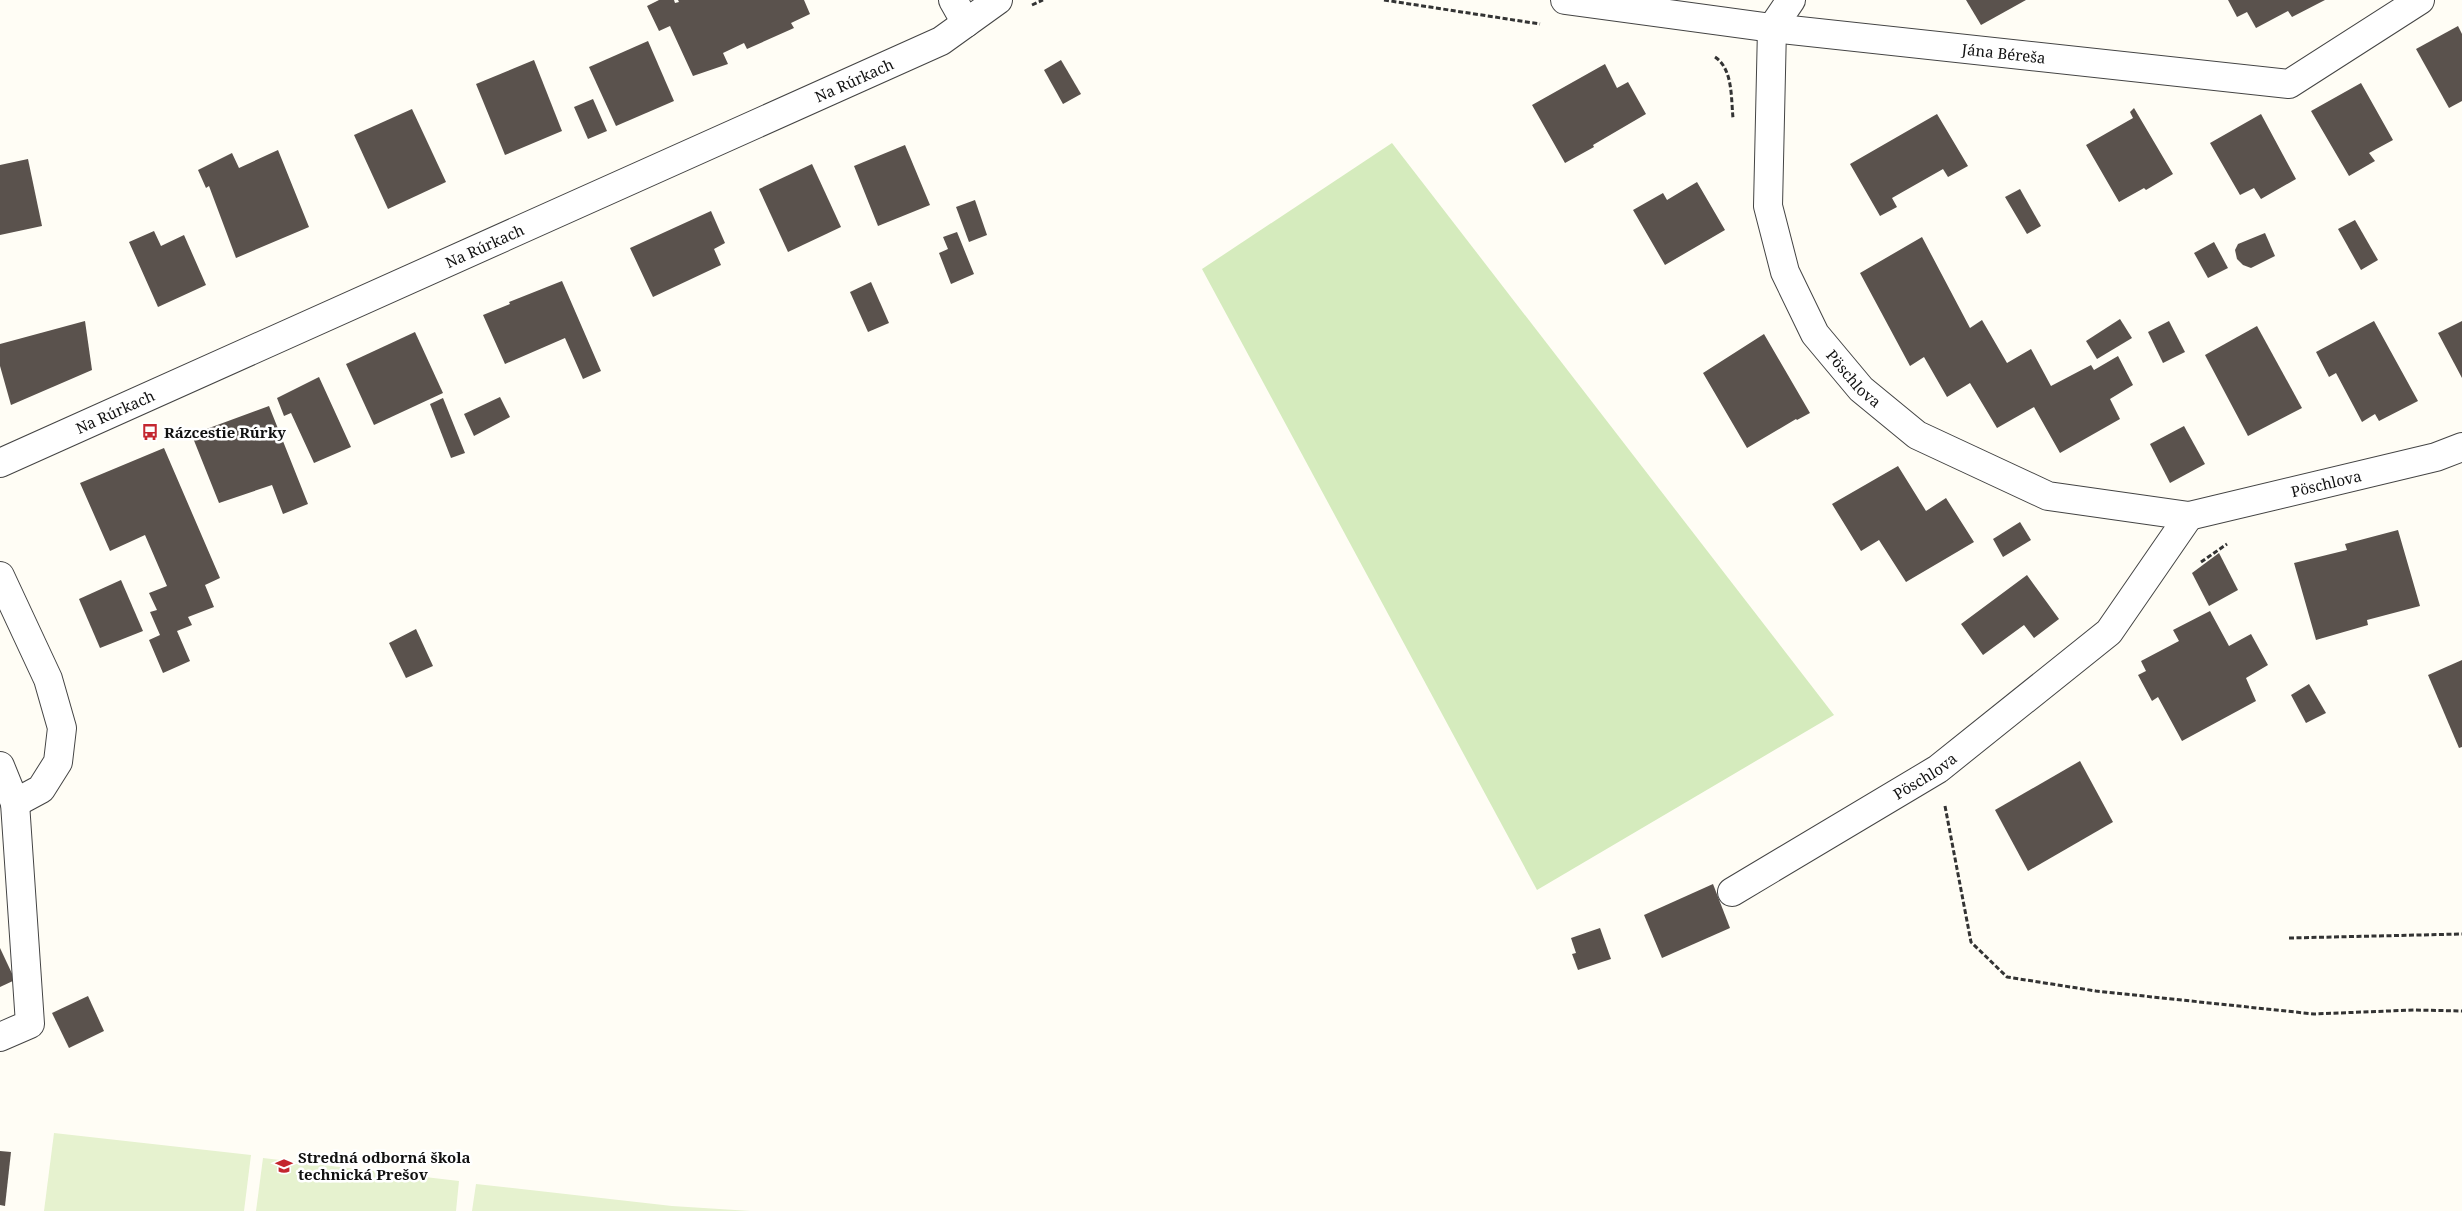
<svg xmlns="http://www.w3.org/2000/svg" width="2462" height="1211" viewBox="0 0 2462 1211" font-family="'Noto Serif',serif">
  <rect width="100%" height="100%" fill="#fffdf5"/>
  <polygon fill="#d5ebbd" points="1392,143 1834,715 1537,890 1202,269"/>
  <g fill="#e6f2cf">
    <polygon points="54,1133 251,1155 244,1211 44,1211"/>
    <polygon points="263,1158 459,1181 456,1211 256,1211"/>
    <polygon points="476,1184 672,1206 751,1211 472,1211"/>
  </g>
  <g fill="#5a524d">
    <polygon points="659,0 674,0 675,3 679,2 678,0 804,0 810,14 791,23 794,28 747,49 744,43 723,53 728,64 693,76 670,26 659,31 647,6"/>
    <polygon points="1966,0 2026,0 1981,25"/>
    <polygon points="2228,0 2325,0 2292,17 2288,11 2256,28 2247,12 2237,17"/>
    <polygon points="2458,26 2462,34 2462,101 2449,108 2416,49"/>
    <polygon points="648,41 674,101 616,126 589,67"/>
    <polygon points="534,60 562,131 505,155 476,84"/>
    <polygon points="1061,60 1081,94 1063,104 1044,70"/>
    <polygon points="1605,64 1617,88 1628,82 1646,114 1593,145 1594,147 1565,163 1532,105"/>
    <polygon points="2361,83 2393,140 2369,153 2375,161 2349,176 2311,111"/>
    <polygon points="593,99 607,131 588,139 574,107"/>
    <polygon points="2134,108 2173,174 2146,190 2144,188 2119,202 2086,145 2133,118 2130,112"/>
    <polygon points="412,109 446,182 388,209 354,135"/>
    <polygon points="1937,114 1968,166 1948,177 1943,169 1892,198 1897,207 1880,216 1850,164"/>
    <polygon points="2261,114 2296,179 2261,199 2254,188 2240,195 2210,143"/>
    <polygon points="905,145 930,205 878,226 854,166"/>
    <polygon points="278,150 309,227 236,258 209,186 206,188 198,170 232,153 239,168"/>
    <polygon points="28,159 42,226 0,235 0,165"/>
    <polygon points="812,164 841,227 788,252 759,189"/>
    <polygon points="1697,182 1725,230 1665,265 1633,210 1663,193 1667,200"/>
    <polygon points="2020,189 2041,226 2027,234 2005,197"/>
    <polygon points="975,200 987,235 969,242 956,207"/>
    <polygon points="711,211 725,243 714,249 721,265 653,297 630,248"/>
    <polygon points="2355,220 2378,260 2361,270 2338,229"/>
    <polygon points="154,231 161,246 184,235 206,285 158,307 129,242"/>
    <polygon points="957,232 974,274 951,284 939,253 948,249 943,237"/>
    <polygon points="2265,233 2275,256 2251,268 2243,265 2237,259 2235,250 2238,244"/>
    <polygon points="1922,237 1970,328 1982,320 2007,363 2031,349 2051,386 2091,365 2094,370 2118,356 2133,385 2110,399 2120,419 2060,453 2034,407 1997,428 1970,383 1947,397 1924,357 1910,366 1860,273"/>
    <polygon points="2214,242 2228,268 2208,278 2194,253"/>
    <polygon points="562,281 601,371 583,379 565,338 505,364 483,315 510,304 509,302"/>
    <polygon points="871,282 889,323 868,332 850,292"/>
    <polygon points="2120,319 2132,338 2097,359 2086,341"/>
    <polygon points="85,321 92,370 11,405 0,366 0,344"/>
    <polygon points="2169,321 2185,352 2163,363 2148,332"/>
    <polygon points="2374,321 2418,401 2379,421 2375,414 2362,422 2336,373 2329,377 2316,352"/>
    <polygon points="2462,321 2462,378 2438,333"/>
    <polygon points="2257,326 2302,408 2248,436 2205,355"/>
    <polygon points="415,332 443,393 374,425 346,364"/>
    <polygon points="1764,334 1810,413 1797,420 1796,419 1747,448 1703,373"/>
    <polygon points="319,377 351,447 314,463 291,413 284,416 277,398"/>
    <polygon points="500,397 510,417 474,436 464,414"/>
    <polygon points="443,398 465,453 451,458 430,404"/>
    <polygon points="269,406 308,504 283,514 272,485 219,503 193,438 202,434 201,431"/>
    <polygon points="2184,426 2205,464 2170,483 2150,444"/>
    <polygon points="164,448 220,578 205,585 214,607 188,617 192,625 177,631 190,661 163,673 149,640 160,635 150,612 157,610 149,593 167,586 145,535 110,551 80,483"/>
    <polygon points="1898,466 1926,511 1946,498 1974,542 1906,582 1879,540 1861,551 1832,504"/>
    <polygon points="2020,522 2031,540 2003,557 1993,539"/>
    <polygon points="2398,530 2420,606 2367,620 2368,625 2316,640 2294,563 2347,550 2345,544"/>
    <polygon points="2219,553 2238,590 2209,606 2192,573"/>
    <polygon points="2027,575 2059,619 2034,638 2024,625 1983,655 1961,624"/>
    <polygon points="121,580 143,631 100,648 79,599"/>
    <polygon points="2210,611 2229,646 2251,634 2268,665 2246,678 2256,701 2182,741 2158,697 2152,701 2138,675 2146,671 2141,661 2179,641 2173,630"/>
    <polygon points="416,629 433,666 406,678 389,643"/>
    <polygon points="2462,660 2462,747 2459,748 2428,675"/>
    <polygon points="2309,684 2326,713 2306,723 2291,695"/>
    <polygon points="2080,761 2113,822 2028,871 1995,810"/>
    <polygon points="1713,884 1730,928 1662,958 1644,915"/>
    <polygon points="1600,928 1611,959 1578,970 1572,954 1576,953 1571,938"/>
    <polygon points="0,948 15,980 0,987"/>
    <polygon points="88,996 104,1031 69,1048 52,1013"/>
    <polygon points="0,1151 11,1152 5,1206 0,1205"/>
  </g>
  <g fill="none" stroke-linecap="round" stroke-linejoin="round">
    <g stroke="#444" stroke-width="30">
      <g id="minor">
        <polyline points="953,0 966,23"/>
        <path id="s1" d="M1565,0L1772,28L2289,84L2420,0"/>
        <path id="s2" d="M1791,0L1772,28L1768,206L1785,272L1815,334L1861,389L1917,435L2048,496L2189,516L2436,457L2462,447"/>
        <path id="s3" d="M0,463L941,41L998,0"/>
        <polyline points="0,576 48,679 62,728 58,762 41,789 15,803 0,766"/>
        <path id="s4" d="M1732,892L1938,769L2109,632L2189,516"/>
        <polyline points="0,1037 30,1024 15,803"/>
      </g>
    </g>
    <g stroke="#333" stroke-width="3" stroke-dasharray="5 2.5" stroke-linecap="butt">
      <polyline points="1384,0 1540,24"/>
      <polyline points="1032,5 1043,0"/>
      <path d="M1715,57C1733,69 1731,98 1733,118"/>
      <polyline points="2201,562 2227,544"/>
      <polyline points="1945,806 1971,942 2007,977 2096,991 2314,1014 2414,1010 2462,1011"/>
      <polyline points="2289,938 2462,934"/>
    </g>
    <use href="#minor" stroke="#fff" stroke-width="28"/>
  </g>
  <defs>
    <g id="bus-bare" transform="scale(1.35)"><path d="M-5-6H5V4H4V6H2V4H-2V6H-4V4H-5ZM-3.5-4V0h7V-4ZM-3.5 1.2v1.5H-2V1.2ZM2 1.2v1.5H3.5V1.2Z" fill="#c4262e" stroke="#fff" stroke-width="2.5" paint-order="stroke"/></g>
    <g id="school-bare" transform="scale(1.35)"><path d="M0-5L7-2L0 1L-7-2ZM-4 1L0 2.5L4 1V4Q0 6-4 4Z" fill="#c4262e" stroke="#fff" stroke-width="2.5" paint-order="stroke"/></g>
  </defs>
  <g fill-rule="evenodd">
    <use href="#bus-bare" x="150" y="432"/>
    <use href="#school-bare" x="284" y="1166"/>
  </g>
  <g text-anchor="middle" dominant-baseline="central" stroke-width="5" stroke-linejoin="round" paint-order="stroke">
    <g font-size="15" fill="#111" stroke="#fff">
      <text stroke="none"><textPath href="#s1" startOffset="442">Jána Béreša</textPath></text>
      <text stroke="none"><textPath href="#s3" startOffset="936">Na Rúrkach</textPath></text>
      <text stroke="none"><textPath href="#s3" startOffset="531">Na Rúrkach</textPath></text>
      <text stroke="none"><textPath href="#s2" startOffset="408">Pöschlova</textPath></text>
      <text stroke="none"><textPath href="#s3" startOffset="126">Na Rúrkach</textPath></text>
      <text stroke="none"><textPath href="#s2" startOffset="921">Pöschlova</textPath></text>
      <text stroke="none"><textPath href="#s4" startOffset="225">Pöschlova</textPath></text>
    </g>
    <g font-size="15" font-weight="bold" fill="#111" stroke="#fff" text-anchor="start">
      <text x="164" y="432">Rázcestie Rúrky</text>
      <text x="298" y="1157">Stredná odborná škola<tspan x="298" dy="17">technická Prešov</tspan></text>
    </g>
  </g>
</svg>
